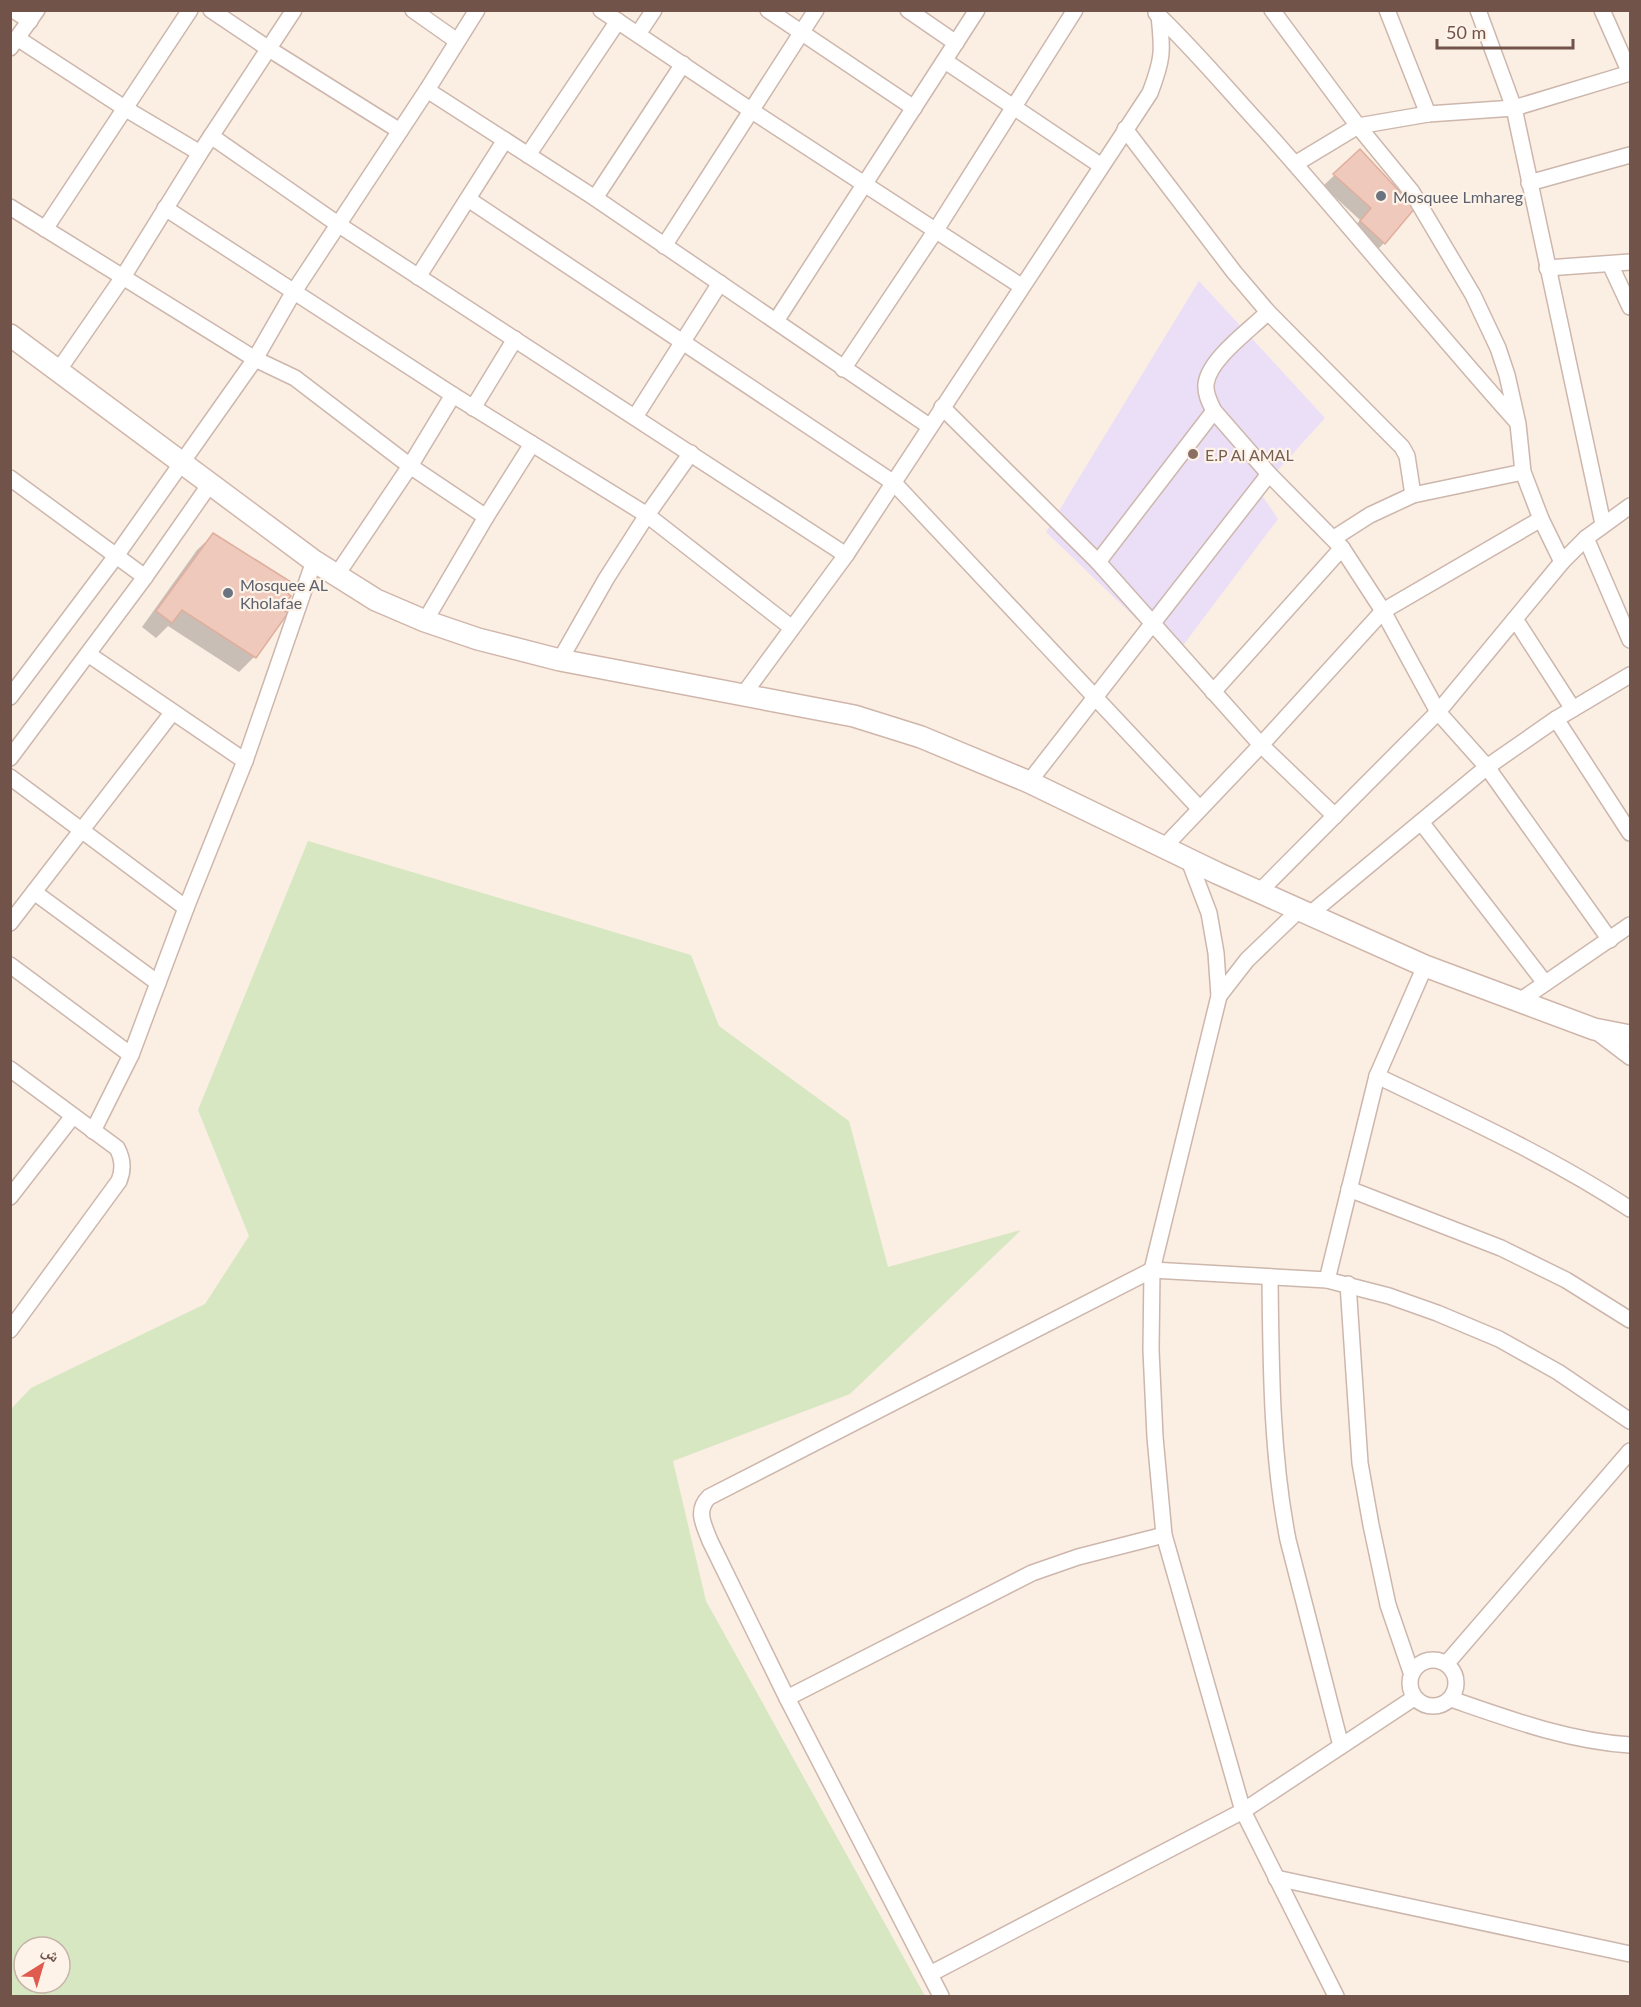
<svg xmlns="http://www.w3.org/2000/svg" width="1641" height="2007" viewBox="0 0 1641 2007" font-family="Lato,'Noto Naskh Arabic',sans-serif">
  <rect width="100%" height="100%" fill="#fbeee3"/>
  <polygon fill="#ebdff7" points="1199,281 1325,418 1259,491 1278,519 1175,656 1046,532"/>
  <path fill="#d6e7c2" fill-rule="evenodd" d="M308,841L691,955L719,1026L849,1121L888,1267L1021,1230L850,1394L673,1461L706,1601L925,1996H11V1409L31,1388L205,1304L249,1236L198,1110ZM24,1947H60V1983H24Z"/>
  <g fill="#0003">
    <polygon points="1360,151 1384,243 1373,254 1350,233 1360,220 1323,186"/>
    <polygon points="213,535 254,657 239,672 168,626 156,638 142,627 197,550"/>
  </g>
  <g fill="#efc9bc" stroke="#e0ae9d" stroke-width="1.5">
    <polygon points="1360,149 1415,208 1385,244 1360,221 1371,208 1333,174"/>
    <polygon points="213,533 291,582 285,591 291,596 282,609 288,613 256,658 182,610 172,623 156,611"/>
  </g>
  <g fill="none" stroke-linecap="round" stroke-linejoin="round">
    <g stroke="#cdb7ad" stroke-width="18">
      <g id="street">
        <polyline points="13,10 30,21"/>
        <polyline points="211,10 269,49 400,131"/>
        <polyline points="413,10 457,41"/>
        <polyline points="601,10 752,111 1021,286"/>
        <polyline points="768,10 914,108"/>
        <polyline points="908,10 956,43"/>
        <polyline points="1272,10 1358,126 1412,192 1473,295 1498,348 1507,375 1518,424 1523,472 1541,519 1562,562"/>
        <polyline points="1387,10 1428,114"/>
        <polyline points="1478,10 1514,108 1603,524"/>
        <polyline points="1602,10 1630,73"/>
        <path d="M1156,13C1194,49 1228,90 1264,129C1350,225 1431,326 1517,422"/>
        <polyline points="638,34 654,10"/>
        <polyline points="17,38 126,109 200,153"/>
        <polyline points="10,48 37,10"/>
        <polyline points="945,61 1100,165"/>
        <polyline points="427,90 595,198 929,426"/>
        <polyline points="1125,129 1234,272 1268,312 1402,447 1407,456 1413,495"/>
        <polyline points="211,136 339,225 846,555"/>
        <polyline points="528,155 618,21"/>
        <polyline points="1295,164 1358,126 1428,114 1514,108 1630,73"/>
        <polyline points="1529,183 1630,155"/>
        <polyline points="595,198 683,64"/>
        <polyline points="468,199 894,483 1200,809"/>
        <polyline points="10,207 255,359 295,378 410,466 486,517"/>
        <polyline points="165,208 453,395 647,515 792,628"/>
        <polyline points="45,229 190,10"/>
        <polyline points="664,246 816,10"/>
        <polyline points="1610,264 1630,307"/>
        <polyline points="1547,268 1630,262"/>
        <polyline points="418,277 505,140"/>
        <path d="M1268,312C1250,330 1209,359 1206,384C1205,394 1210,403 1214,411L1269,474L1342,548L1383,611L1438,712L1487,767L1610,940"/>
        <polyline points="776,321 977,10"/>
        <polyline points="843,369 936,230 1075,10"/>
        <polyline points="58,371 123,277 200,153 294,10"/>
        <polyline points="942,407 1098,562 1261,745 1335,816"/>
        <polyline points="473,408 515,339"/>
        <polyline points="635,417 720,283"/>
        <polyline points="10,478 145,577"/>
        <polyline points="1334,538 1370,515 1413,495 1523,472"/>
        <polyline points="1586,538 1630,640"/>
        <polyline points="1098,562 1214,411"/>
        <polyline points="336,576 410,466 453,395"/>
        <polyline points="1515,619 1573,709"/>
        <polyline points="425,621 486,517 532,444"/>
        <polyline points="88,654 245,761"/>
        <polyline points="560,660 606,579 647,515 691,453"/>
        <polyline points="1213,692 1342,548"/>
        <path d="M743,695L846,555L1150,93C1163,59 1163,51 1159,16"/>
        <polyline points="10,697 116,556 255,359 293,293 427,90 477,10"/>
        <polyline points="1556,719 1630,833"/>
        <polyline points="10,758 145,577 210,484"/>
        <polyline points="10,777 186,908"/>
        <polyline points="1029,782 1269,474"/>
        <polyline points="1421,822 1545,983"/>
        <polyline points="1163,848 1261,745 1383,611 1541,519"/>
        <polyline points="1188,858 1209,913 1216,953 1219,996 1152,1270 1151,1350 1155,1437 1164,1535 1243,1811 1336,1996"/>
        <polyline points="1260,891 1438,712 1562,562 1586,538 1630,506"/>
        <polyline points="34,892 158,983"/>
        <polyline points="1310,914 1487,767 1556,719 1630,675"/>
        <polyline points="10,923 172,713"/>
        <polyline points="10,965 131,1055"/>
        <polyline points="1219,996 1247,960 1300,909"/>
        <polyline points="1518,1002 1630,925"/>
        <polyline points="1597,1032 1630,1057"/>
        <path d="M10,1069L117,1148C123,1159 124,1169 119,1181L10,1330"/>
        <path d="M1377,1076C1463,1117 1551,1157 1630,1209"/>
        <polyline points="93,1131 131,1055 186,908 245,761 314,561"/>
        <polyline points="1349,1189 1501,1248 1566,1280 1630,1320"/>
        <polyline points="10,1197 73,1116"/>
        <path d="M1270,1277C1271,1365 1271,1453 1288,1540L1341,1746"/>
        <polyline points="1327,1280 1377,1076 1425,966"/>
        <polyline points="1348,1284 1360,1463 1371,1525 1388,1605 1411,1672"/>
        <circle cx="1433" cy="1683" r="23"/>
        <polyline points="1447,1663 1630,1451"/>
        <polyline points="787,1698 1032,1573 1078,1557 1164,1535"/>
        <path d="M1451,1699C1509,1719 1568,1741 1630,1745"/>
        <polyline points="1276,1878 1630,1954"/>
        <polyline points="930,1974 1243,1811 1414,1698"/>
        <path d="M941,1996L787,1698L710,1541C704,1525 695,1511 709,1497L1152,1270L1327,1280L1389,1296L1437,1313L1499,1339L1558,1372L1630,1421"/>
      </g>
    </g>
    <g stroke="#d0b6aa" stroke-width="24">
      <polyline id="secondary" points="10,335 314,561 376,600 425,621 478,639 560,660 854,716 921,737 1029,782 1217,873 1425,966 1594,1029 1630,1036"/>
    </g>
    <use href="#street" stroke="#fff" stroke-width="15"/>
    <use href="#secondary" stroke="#fff" stroke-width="21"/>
  </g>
  <g fill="#6b7280" stroke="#fef3e8" stroke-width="2">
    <circle cx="1381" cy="196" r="6"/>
    <circle cx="228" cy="593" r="6"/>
  </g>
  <circle fill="#8d6e63" stroke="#fef3e8" stroke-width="2" cx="1193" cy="454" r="6"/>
  <g text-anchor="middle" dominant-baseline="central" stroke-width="4.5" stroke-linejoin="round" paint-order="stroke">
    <g font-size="16" fill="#5b616d" stroke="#fef3e8" text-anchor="start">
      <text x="1393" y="196">Mosquee Lmhareg</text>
      <text x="240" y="584">Mosquee AL<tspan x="240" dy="18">Kholafae</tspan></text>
    </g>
    <g font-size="16" fill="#785e54" stroke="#fef3e8" text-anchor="start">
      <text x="1205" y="454">E.P Al AMAL</text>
    </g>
  </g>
  <rect width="1641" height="2007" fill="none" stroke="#71534a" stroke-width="24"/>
  <g transform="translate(42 1965) rotate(37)"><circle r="28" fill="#fef3e8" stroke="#c6b3a9" stroke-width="1.5"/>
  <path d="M0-4.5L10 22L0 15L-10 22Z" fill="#df5b4e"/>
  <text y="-9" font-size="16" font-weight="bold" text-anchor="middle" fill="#71534a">ش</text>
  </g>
  <path d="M1437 39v9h136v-9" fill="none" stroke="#71534a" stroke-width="3"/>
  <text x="1446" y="39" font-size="18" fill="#71534a" stroke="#fef3e8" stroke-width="4.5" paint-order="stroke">50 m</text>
</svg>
